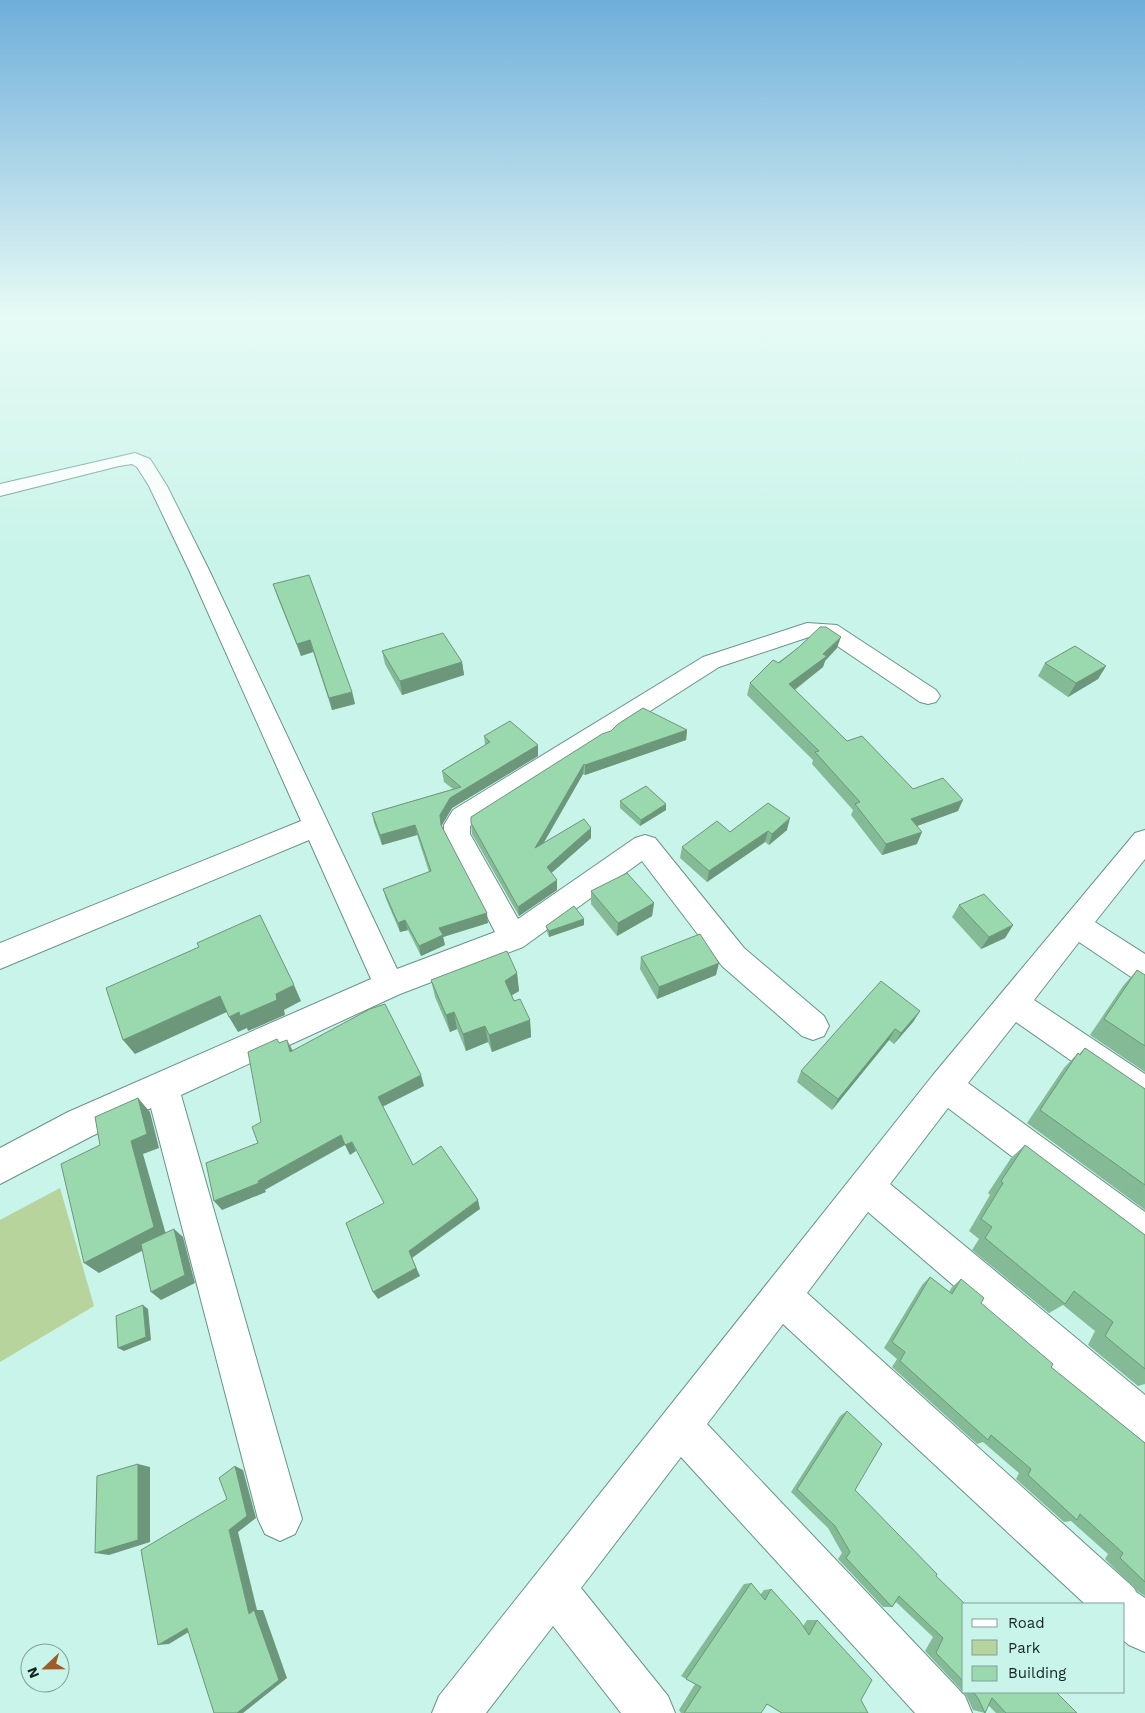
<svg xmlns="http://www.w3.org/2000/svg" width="1145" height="1713" viewBox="0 0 1145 1713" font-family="'Work Sans',sans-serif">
  <rect width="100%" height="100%" fill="#c9f4e9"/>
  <polygon fill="#b7d49c" points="60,1188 94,1306 0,1362 0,1220"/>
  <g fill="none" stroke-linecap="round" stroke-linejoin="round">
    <g stroke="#699288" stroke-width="2">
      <g id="minor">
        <polygon points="135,453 150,459 167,486 209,570 397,969 495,932 444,834 444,825 453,810 703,657 807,623 837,625 936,690 940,696 936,702 928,704 920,702 824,637 809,637 719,667 470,826 470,834 518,919 635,838 645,835 655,838 744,948 824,1016 829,1026 824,1036 813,1040 802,1036 722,966 642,861 523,947 400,994 181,1095 302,1519 295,1534 280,1541 265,1534 258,1519 151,1108 92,1136 0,1184 0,1148 68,1112 371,979 309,840 0,969 0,943 301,821 189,570 149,486 137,467 132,464 119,466 0,496 0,484"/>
        <polygon points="1145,830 1145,859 1095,922 1145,954 1145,983 1134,979 1079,942 1034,1000 1145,1074 1145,1109 1133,1104 1016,1022 968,1083 1145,1212 1145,1252 1132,1247 948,1108 890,1184 1145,1395 1145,1443 1130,1437 868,1212 807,1293 1134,1588 1136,1592 1145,1598 1145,1652 1129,1645 1124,1641 1124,1604 1085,1604 783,1324 707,1424 965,1696 972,1713 915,1713 681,1457 581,1588 668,1696 675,1713 621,1713 553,1626 486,1713 432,1713 439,1696 933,1075 1135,833"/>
      </g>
    </g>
    <use href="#minor" fill="#fff" fill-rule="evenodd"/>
  </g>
  <g fill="#84ba96">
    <polygon points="273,584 352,692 355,704 332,710 313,652 301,656 277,596"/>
    <polygon points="799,647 837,648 825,661 823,667 795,690 847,741 913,789 958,811 917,826 917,844 882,855 851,815 853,810 812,764 813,760 747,695 750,683"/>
    <polygon points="382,651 462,662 464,675 402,695 385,664"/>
    <polygon points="1045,663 1106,666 1098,679 1068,697 1038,676"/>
    <polygon points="687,730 686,740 585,775 583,774 544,842 591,838 551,873 557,880 557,890 519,916 472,834 471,823 611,731"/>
    <polygon points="484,736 538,756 452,808 442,825 442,828 488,923 443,937 445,945 421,956 408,930 400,932 386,899 383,889 429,872 417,835 382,845 374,823 372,813 453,789 444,782 442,771 485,745"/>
    <polygon points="620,801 666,804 666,810 640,826 620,808"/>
    <polygon points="787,830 769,845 765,842 707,882 680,858 682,847 730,832"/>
    <polygon points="591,891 654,903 652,916 617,936 591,904"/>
    <polygon points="959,905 1013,925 1005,938 981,949 952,917"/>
    <polygon points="584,919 584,925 549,937 547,932 546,926"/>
    <polygon points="641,957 716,975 657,999 640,969"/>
    <polygon points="1137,970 1145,975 1145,1072 1090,1035 1123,986"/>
    <polygon points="517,973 519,991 512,995 514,1001 530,1020 531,1037 492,1052 488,1042 466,1051 457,1029 450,1032 435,997 431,980"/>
    <polygon points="920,1011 913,1022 894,1044 889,1040 832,1110 797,1082 801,1071"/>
    <polygon points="1085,1048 1145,1089 1145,1210 1027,1123 1064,1068 1078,1053 1079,1054"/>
    <polygon points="1025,1145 1145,1235 1145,1384 1138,1386 1088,1345 1095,1331 1063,1305 1049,1313 972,1250 979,1239 969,1231 990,1195 988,1193 1011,1158"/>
    <polygon points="930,1277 949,1292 952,1287 961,1279 981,1303 1051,1367 1145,1443 1145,1596 1137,1591 1105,1559 1108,1554 1071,1521 1064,1522 1016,1479 1019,1473 983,1442 977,1444 892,1367 897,1359 884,1348 922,1285"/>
    <polygon points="847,1411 855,1490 936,1576 964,1604 964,1692 1056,1692 1077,1713 996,1713 988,1705 985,1713 973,1710 966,1695 925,1651 933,1637 896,1602 892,1607 883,1607 838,1559 842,1553 828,1528 791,1492 840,1416"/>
    <polygon points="751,1583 760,1595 764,1590 771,1589 803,1626 807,1620 817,1620 868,1713 781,1713 767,1704 761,1713 681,1713 679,1710 695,1684 681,1676 744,1584"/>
  </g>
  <g fill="#6c977a">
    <polygon points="841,637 837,648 825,661 823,667 786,696 789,684 823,654"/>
    <polygon points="310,640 313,652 301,656 297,644"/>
    <polygon points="462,662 464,675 402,695 400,681"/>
    <polygon points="1106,666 1098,679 1068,697 1076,683"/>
    <polygon points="352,692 355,704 332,710 329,698"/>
    <polygon points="687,730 686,740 585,775 585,765"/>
    <polygon points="538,745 538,756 452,808 442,825 442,835 440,815 450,798"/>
    <polygon points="584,764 583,774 535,858 535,848"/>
    <polygon points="963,800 958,811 906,830 911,819"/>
    <polygon points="666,804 666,810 640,826 641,820"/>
    <polygon points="790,818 787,830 769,845 772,834"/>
    <polygon points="415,825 417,835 382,845 380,835"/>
    <polygon points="591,828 591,838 547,877 547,867"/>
    <polygon points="768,831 765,842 707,882 709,871"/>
    <polygon points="922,832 917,844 882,855 886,844"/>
    <polygon points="557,880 557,890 519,916 518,907"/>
    <polygon points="654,903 652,916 617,936 618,923"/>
    <polygon points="487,913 488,923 443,937 445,945 421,956 419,946 439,928"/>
    <polygon points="584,919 584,925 549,937 549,931"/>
    <polygon points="405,920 408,930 400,932 398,923"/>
    <polygon points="1013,925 1005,938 981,949 989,937"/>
    <polygon points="719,963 716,975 657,999 659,987"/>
    <polygon points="517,973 519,991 507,998 505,981"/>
    <polygon points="294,985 301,1001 284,1010 285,1015 248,1031 247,1028 238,1032 229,1017"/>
    <polygon points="220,996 229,1011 135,1054 123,1040"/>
    <polygon points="920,1011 913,1022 894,1044 901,1033"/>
    <polygon points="454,1012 457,1029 450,1032 446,1015"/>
    <polygon points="530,1020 531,1037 492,1052 489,1035"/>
    <polygon points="485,1026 488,1042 466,1051 463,1034"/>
    <polygon points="895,1029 889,1040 832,1110 838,1099"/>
    <polygon points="287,1040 293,1051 290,1052"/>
    <polygon points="421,1075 424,1086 382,1107 378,1097"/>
    <polygon points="138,1098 150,1112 159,1148 143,1154 167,1238 99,1273 84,1263 131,1141"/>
    <polygon points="341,1135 352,1142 356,1151 350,1155 345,1145 265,1190 266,1192 222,1210 214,1201 258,1181"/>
    <polygon points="478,1200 480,1209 412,1258 420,1276 378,1299 373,1292 409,1251"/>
    <polygon points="174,1229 183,1237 195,1283 161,1300 151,1292"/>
    <polygon points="143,1305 148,1309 151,1340 124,1351 118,1348"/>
    <polygon points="138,1464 150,1467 150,1542 109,1555 95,1553"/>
    <polygon points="235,1466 243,1470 256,1518 238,1532 257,1610 263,1610 287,1678 243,1713 237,1713 249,1614 229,1530"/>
    <polygon points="197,1627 169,1644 158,1645 187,1628"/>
  </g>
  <g fill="#9ad8ae" stroke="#6c977a">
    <polygon points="309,575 352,692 329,698 310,640 297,644 273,584"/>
    <polygon points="820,627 826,627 841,637 823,654 827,656 789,684 847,741 862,736 913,789 943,778 963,800 911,819 922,832 886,844 855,804 860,802 815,752 819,751 750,683 773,660 779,663 799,647"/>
    <polygon points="443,633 462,662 400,681 382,651"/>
    <polygon points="1075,646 1106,666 1076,683 1045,663"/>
    <polygon points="643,708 687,730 585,765 584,764 535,848 584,819 591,828 547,867 557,880 518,907 471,823 471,817 602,734 611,731 618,724"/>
    <polygon points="510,721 538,745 450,798 440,815 441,825 487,913 439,928 443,935 419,946 405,920 398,923 383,889 431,871 415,825 380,835 372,813 461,787 442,771 490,742 484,736"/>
    <polygon points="646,786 666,804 641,820 620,801"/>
    <polygon points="768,803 790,818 772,834 768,831 709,871 682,847 717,821 730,832"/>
    <polygon points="627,873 654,903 618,923 591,891"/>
    <polygon points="984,894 1013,925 989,937 959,905"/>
    <polygon points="574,906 584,919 549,931 546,926"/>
    <polygon points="260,915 294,985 276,994 277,1000 240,1016 239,1012 229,1017 220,996 123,1040 106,988 199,947 197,943"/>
    <polygon points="700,934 719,963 659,987 641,957"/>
    <polygon points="507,951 517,973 505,981 514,1001 520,999 530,1020 489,1035 485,1026 463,1034 454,1012 446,1015 431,980"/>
    <polygon points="1137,970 1145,975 1145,1046 1104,1019"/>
    <polygon points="881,981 920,1011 901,1033 895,1029 838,1099 801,1071"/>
    <polygon points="385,1004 421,1075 378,1097 413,1165 441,1146 478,1200 409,1251 416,1268 373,1292 346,1223 384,1203 352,1142 345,1145 341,1135 258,1181 259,1183 214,1201 206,1163 258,1143 252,1127 261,1122 248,1052 277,1039 279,1043 287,1040 290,1052 370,1009"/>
    <polygon points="1085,1048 1145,1089 1145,1185 1040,1110 1078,1053 1080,1055"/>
    <polygon points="138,1098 147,1134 131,1141 154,1227 84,1263 61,1164 100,1145 95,1117"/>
    <polygon points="1025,1145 1145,1235 1145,1369 1105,1336 1113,1322 1074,1291 1065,1304 985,1238 992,1227 981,1219 1003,1183 1001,1181"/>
    <polygon points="174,1229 185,1275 151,1292 141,1244"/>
    <polygon points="930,1277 952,1294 961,1279 984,1298 981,1303 1053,1364 1051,1367 1145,1443 1145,1582 1120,1558 1123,1553 1080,1514 1077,1520 1028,1475 1031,1469 991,1435 988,1440 900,1361 905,1352 892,1342"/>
    <polygon points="143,1305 146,1337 118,1348 116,1316"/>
    <polygon points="847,1411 882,1444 855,1490 937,1574 936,1576 965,1604 964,1604 964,1682 936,1653 943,1638 899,1596 892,1607 846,1558 850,1552 835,1526 797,1489"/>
    <polygon points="138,1464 138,1540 95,1553 97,1476"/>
    <polygon points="235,1466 247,1516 229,1530 249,1614 254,1610 279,1680 237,1713 214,1713 187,1628 158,1645 141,1550 227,1499 219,1478"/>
    <polygon points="751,1583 765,1600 771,1589 799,1620 809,1635 817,1620 872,1680 861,1700 868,1713 782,1713 767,1704 761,1713 684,1713 701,1687 686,1679"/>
    <polygon points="973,1692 1056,1692 1077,1713 1006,1713 992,1698 985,1713 978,1698"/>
  </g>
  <linearGradient id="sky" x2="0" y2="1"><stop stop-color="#6faeda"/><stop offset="0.57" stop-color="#e7faf5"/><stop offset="1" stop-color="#e7faf5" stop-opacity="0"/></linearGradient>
  <rect width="1145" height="553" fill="url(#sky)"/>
  <rect x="962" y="1603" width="162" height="90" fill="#c9f4e9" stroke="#81a199"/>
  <rect x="972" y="1619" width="25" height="8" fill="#ffffff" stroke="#81a199"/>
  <text x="1008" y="1628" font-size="15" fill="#142521">Road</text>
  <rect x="972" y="1640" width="25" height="15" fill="#b7d49c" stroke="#81a199"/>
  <text x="1008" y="1653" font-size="15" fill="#142521">Park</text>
  <rect x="972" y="1666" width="25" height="15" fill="#9ad8ae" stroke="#81a199"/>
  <text x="1008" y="1678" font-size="15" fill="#142521">Building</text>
  <g transform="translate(45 1668) rotate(248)"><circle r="24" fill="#c9f4e9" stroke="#81a199"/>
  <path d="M0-4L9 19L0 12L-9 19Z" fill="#9e5d27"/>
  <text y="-8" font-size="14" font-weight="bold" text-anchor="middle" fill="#142521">N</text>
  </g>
</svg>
